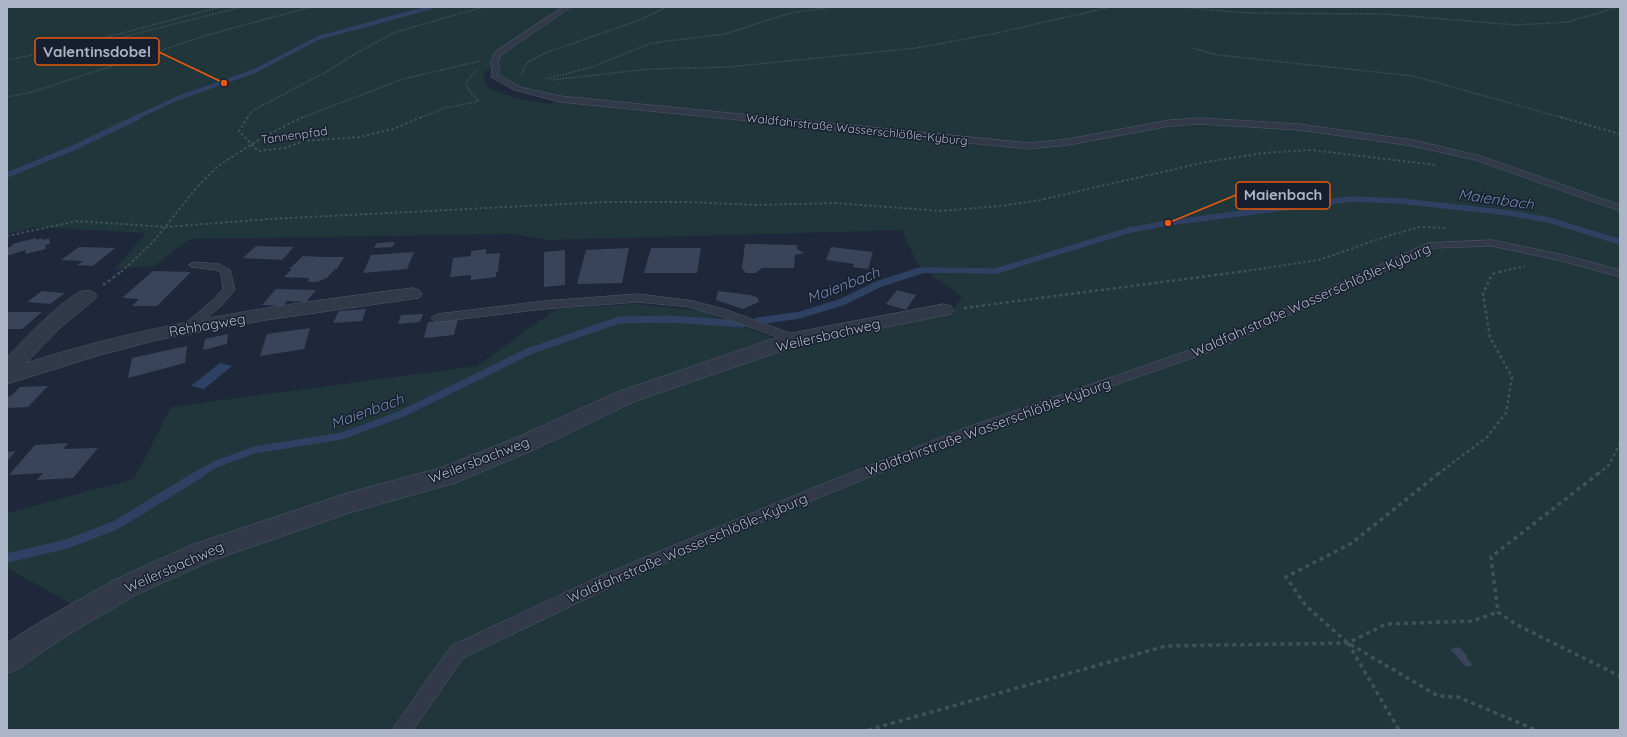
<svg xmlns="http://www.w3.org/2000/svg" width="1627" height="737" viewBox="0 0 1627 737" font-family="Quicksand,sans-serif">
  <rect width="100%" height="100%" fill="#1e283a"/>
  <path fill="#20363b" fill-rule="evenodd" d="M7,7H1620V730H7V649L72,604L7,568V513L134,479L171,407L477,366L556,309L636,304L698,310L798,347L950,314L962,297L918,265L902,230L549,240L515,234L191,239L154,266L115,269L146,233L34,227L7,234ZM496,68L494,75L526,93L559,99L551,104L516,98L492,90L486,84L483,72Z"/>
  <polygon fill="#2f4163" points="220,363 232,366 204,389 191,386"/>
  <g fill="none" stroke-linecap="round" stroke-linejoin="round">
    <polyline stroke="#2f4163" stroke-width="4" points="135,118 178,98 255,71 318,38 432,7"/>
    <g stroke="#2f4163" stroke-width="5.5">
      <polyline points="7,175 71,149 138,117"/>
      <polyline points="916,272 923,270 996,271 1130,230 1168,223 1351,199 1401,201 1510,213 1549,220 1620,242"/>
    </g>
    <g stroke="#2f4163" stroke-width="7">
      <polyline points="758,321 800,315 842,302 879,284 919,271"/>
      <polyline points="199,474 214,465 254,450 342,436 401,414 530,351 619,320 669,319 743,324"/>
    </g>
    <polyline stroke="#2f4163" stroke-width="9" points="7,558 67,544 116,525 201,473"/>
  </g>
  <g fill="#39445a">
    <polygon points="36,238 36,240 42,238 43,240 49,238 50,244 45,245 46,249 26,254 25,250 7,256 7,248 12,246 12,244"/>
    <polygon points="395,242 392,247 374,248 377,243"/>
    <polygon points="745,244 797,245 797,249 804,253 795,255 794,268 762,268 756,273 746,273 742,268"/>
    <polygon points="256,246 294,247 282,260 243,258"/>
    <polygon points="79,247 115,248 93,266 77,265 83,261 61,260"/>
    <polygon points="831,247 873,252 868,269 853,267 854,264 826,260"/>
    <polygon points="629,248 622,283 577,284 586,250"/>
    <polygon points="651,248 701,248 697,273 644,273"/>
    <polygon points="486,249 486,254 500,253 498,272 496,272 496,277 471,280 471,275 450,277 453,258 471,256 471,251"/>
    <polygon points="565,250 565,285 544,287 544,252"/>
    <polygon points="414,252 407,269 363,273 371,255"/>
    <polygon points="303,256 323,257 344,257 337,269 335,269 327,278 317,282 308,282 309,278 284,277 292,269 289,269"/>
    <polygon points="153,271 191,272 157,306 132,306 139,299 122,298"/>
    <polygon points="276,289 316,290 306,302 287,301 283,306 262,305"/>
    <polygon points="897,290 916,295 906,310 886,304"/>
    <polygon points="42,291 65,293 50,304 27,302"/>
    <polygon points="718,291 750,295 757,297 759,302 743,309 716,300"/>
    <polygon points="366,309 362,321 333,323 339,311"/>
    <polygon points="7,312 42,312 22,329 7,329"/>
    <polygon points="423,314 420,322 398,324 401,315"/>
    <polygon points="458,319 454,335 424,338 428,322"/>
    <polygon points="310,328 304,349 260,356 267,334"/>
    <polygon points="228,334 227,344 203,350 205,339"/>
    <polygon points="187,346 185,363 128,378 132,358"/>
    <polygon points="48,386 28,407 7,408 7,397 12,395 20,387"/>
    <polygon points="68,443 63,449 98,448 73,478 37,480 43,473 9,475 35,445"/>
    <polygon points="16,451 7,461 7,452"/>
    <polygon points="1459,647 1468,657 1466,657 1473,665 1466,667 1450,649"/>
  </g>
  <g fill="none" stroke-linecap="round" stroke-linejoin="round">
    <g stroke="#4f5768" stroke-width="1">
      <g id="lane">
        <polygon points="563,7 571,7 501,55 498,63 500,68 498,74 520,87 560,96 1029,143 1068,139 1170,120 1200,118 1299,124 1413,140 1481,156 1620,205 1620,211 1475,160 1413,146 1299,130 1200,124 1170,126 1068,145 1029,149 560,102 514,90 491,77 492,68 490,63 495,52"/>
        <polygon points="1492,240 1564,255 1620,270 1620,277 1562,261 1492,246 1434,248 1215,350 975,434 830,493 619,583 463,658 413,730 392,730 451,646 607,573 820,485 965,428 1207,344 1428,243"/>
        <polygon points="195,262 219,264 230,270 235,290 221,306 191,331 187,332 181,328 183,325 213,300 223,289 221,273 216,270 191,267 189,265"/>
        <polygon points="638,294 694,301 730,311 798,336 800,339 798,342 790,342 722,317 689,307 638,302 544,309 437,322 431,318 437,314 544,301"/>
      </g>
    </g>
    <g stroke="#4f5768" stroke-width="1">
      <g id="street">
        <path d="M412,288L419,290L422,294L419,298L266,320L157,340L100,355L7,384V357C28,336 54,307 79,292C84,290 89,290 94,292L97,296L94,300L61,327L26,363C154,322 279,305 412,288Z"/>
        <polygon points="944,304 951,306 954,310 951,314 799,345 636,401 531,451 455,483 352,512 211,561 134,596 63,638 18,669 7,673 7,643 43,620 114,580 191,545 347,493 440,468 513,439 620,391 787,334"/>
      </g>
    </g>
    <g stroke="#3d5358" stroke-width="1.5" stroke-dasharray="1.5 1.5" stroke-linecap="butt">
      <polyline points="1180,7 1247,13 1385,14 1516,25 1568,22 1618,7"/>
      <polyline points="85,43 220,7"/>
      <polyline points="1192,48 1218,55 1413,76 1564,118"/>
      <polyline points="7,60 123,37 242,7"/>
      <polyline points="521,74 528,62 545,53 637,21 667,7"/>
      <polyline points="545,79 589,68 652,43 725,34 790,13 833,7"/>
      <polyline points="551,80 649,69 729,67 916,48 992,34 1111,7"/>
      <polyline points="7,97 32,92 211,34 311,7"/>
      <polyline points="247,118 252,111 326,72 358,52 396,32 483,7"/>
      <polyline points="301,118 403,79 480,61"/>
      <polyline points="419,118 445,108 479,101 470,92 466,84 470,77 479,69"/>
    </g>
    <g stroke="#3d5358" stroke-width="2" stroke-dasharray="2.5 2.5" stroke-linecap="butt">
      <polyline points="248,117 239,131 258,151 285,148 304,141 359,137 393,129 422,117"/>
      <polyline points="1560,117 1620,134"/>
      <polyline points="7,236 77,221 166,227 269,219 606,202 686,202 757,205 835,203 941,211 1001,206 1040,200 1206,162 1264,153 1311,150 1435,165"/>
      <polyline points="121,272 153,242 197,187 218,166 263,137 303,117"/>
      <polyline points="1239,272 1319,260 1390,235 1420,227 1447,228"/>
      <polyline points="1499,272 1525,266"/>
    </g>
    <g stroke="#3d5358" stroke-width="2.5" stroke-dasharray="3 3" stroke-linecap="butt">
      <polyline points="103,285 122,271"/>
      <polyline points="964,308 1246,271"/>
      <polyline points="1438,474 1487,437 1506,413 1512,377 1490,337 1483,294 1492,274 1503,271"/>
      <polyline points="1598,474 1609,465 1620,443"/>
    </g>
    <g stroke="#3d5358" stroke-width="3.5" stroke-dasharray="4 4" stroke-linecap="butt">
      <polyline points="1439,473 1352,543 1286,577 1306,606 1348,643 1438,696 1458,697 1536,730"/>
      <polyline points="1599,473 1491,557 1498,612 1517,625 1620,676"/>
      <polyline points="1348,643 1399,730"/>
      <polyline points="868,730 1166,646 1348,643 1386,624 1472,621 1498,612"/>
    </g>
    <use href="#lane" fill="#323a4a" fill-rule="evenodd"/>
    <use href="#street" fill="#323a4a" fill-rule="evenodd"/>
  </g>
  <g text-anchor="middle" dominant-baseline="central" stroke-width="3" stroke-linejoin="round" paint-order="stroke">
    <g font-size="12" fill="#acb4c7" stroke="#171f2e">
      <text transform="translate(857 129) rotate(6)">Waldfahrstraße Wasserschlößle-Kyburg</text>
      <text transform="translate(294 135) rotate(-8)">Tannenpfad</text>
    </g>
    <g font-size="14" fill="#acb4c7" stroke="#171f2e">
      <text transform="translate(1311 300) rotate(-24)">Waldfahrstraße Wasserschlößle-Kyburg</text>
      <text transform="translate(207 325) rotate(-10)">Rehhagweg</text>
      <text transform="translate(828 335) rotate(-13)">Weilersbachweg</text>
      <text transform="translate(988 427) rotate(-20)">Waldfahrstraße Wasserschlößle-Kyburg</text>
      <text transform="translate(479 460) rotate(-21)">Weilersbachweg</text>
      <text transform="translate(687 548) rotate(-23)">Waldfahrstraße Wasserschlößle-Kyburg</text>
      <text transform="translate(174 567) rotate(-24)">Weilersbachweg</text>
    </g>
    <g font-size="15" font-style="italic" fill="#7188b2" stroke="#171f2e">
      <text transform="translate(1496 199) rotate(8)">Maienbach</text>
      <text transform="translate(843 285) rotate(-21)">Maienbach</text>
      <text transform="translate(367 411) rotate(-20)">Maienbach</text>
    </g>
  </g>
  <path fill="none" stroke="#e8590c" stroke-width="1.5" d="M224 83L159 52M1168 223L1236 195"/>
  <g fill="#e8590c" stroke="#171f2e" stroke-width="1.5">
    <circle cx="224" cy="83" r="4"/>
    <circle cx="1168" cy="223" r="4"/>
  </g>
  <g fill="#171f2e" stroke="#e8590c" stroke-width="1.5">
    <rect x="35" y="38" width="124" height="27" rx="4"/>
    <rect x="1236" y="182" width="94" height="27" rx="4"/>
  </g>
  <g font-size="15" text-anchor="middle" font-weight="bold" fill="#acb4c7">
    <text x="97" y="57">Valentinsdobel</text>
    <text x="1283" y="200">Maienbach</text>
  </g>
  <rect width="1627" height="737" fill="none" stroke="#acb4c7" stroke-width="16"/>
</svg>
